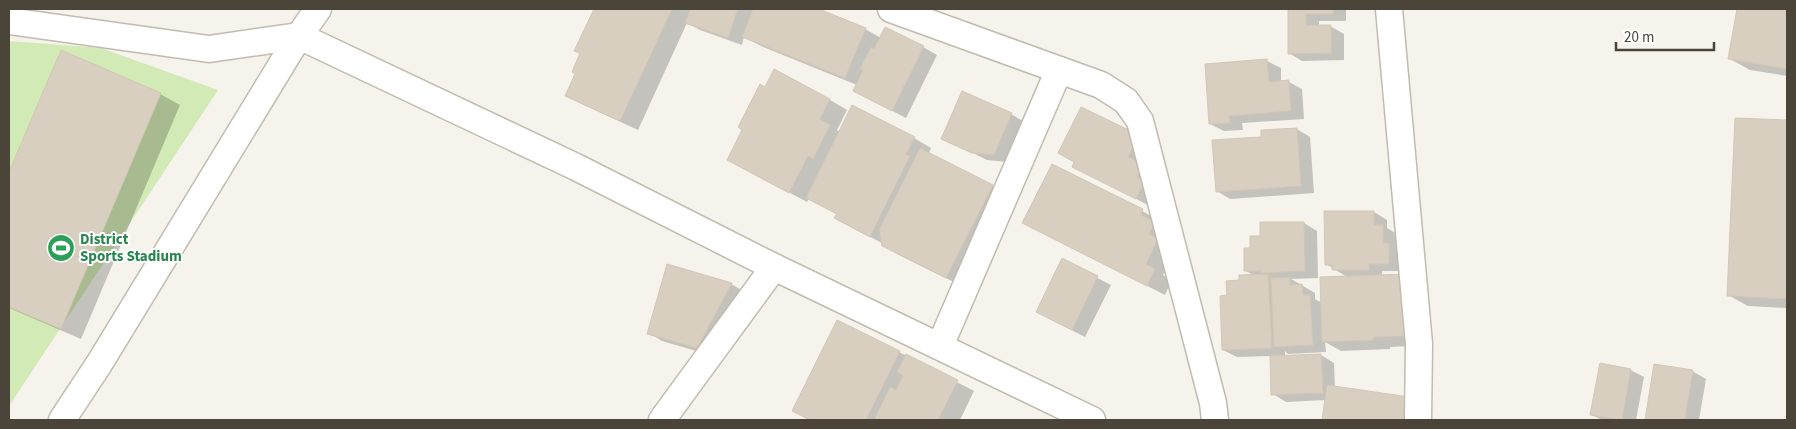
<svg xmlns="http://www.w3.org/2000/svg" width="1796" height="429" viewBox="0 0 1796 429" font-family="'Source Sans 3',sans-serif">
  <rect width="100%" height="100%" fill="#f6f3ec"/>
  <polygon fill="#d2eab5" points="9,41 101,48 218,90 9,406"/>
  <g fill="#0003">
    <polygon points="595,9 816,9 865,29 881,38 923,47 937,55 906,118 854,91 857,85 761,46 744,37 742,45 700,30 687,23 638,130 584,105 567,95 576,74 582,53 576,50"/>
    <polygon points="1289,9 1346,9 1346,21 1319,21 1319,26 1330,26 1344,34 1344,60 1302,61 1289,53"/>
    <polygon points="1738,9 1787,9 1787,76 1750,70 1730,59"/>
    <polygon points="61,51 160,94 180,105 81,339 9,308 9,175"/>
    <polygon points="1267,61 1281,68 1281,82 1289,82 1302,89 1304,119 1242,123 1243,130 1224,131 1210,124 1206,65"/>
    <polygon points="766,88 830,100 847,110 837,130 840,132 914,138 931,148 929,153 1010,196 964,287 901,256 883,245 882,243 853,228 838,214 809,199 807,202 745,169"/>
    <polygon points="1011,114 1024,122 1007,162 987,160 943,138"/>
    <polygon points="1736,119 1787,122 1787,308 1748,306 1728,295"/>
    <polygon points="1297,129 1310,137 1314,193 1230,199 1217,191 1262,138"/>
    <polygon points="1151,144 1150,206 1087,174 1076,162 1059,153"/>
    <polygon points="1142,211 1160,221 1175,250 1163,275 1172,280 1165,295 1024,223"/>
    <polygon points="1374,212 1387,220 1387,228 1397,234 1396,248 1402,252 1402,271 1382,271 1382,276 1427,345 1390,347 1390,349 1341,351 1325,342 1326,352 1288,354 1285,351 1285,356 1321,355 1334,363 1335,388 1424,420 1323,420 1326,400 1286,402 1273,394 1271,356 1237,357 1223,350 1229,296 1240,282 1255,276 1246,271 1251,249 1262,237 1304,223 1317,231 1318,278 1291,279 1315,293 1315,299 1322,303 1347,277 1326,264"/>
    <polygon points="1063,260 1111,285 1085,337 1050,319"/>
    <polygon points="731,284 745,292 710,355 662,341 649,333"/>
    <polygon points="899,352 974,391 960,420 813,420 810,419 810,420 794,411"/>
    <polygon points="1655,365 1692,371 1706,379 1699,420 1646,420"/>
    <polygon points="1630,370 1644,377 1636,420 1602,420 1592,415"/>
  </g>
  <g fill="#d8cfc1" stroke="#d3c7b4">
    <polygon points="594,9 672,9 620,121 565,96 575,74 572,72 580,53 574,51"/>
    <polygon points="690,9 738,9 728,38 685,23"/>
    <polygon points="753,9 819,9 866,28 845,78 742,37"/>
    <polygon points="1288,9 1333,9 1333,14 1306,14 1306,25 1331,25 1331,53 1288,54"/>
    <polygon points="1737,9 1787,9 1787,69 1728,59"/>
    <polygon points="885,27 924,46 892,111 853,91 863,70 860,69 871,47 874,49"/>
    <polygon points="61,50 161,93 61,329 9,307 9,172"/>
    <polygon points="1267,59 1269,82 1289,80 1291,111 1229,116 1230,123 1209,124 1205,64"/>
    <polygon points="774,69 830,99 820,119 830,125 813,159 808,156 789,193 727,160 742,130 738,127 760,84 765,87"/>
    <polygon points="962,91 1012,113 994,155 972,153 941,139"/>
    <polygon points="852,105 915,137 906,154 910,156 870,237 834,218 837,214 806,198"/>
    <polygon points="1081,107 1139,135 1128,157 1143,164 1137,177 1145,181 1136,199 1072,167 1074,162 1058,153"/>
    <polygon points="1735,118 1787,120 1787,299 1727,296"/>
    <polygon points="1297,128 1301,186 1216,192 1212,140 1261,137 1261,130"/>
    <polygon points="920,148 993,185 946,278 882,246 879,230"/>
    <polygon points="1052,164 1143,209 1141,215 1155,222 1149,234 1158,239 1146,264 1155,269 1147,286 1022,223"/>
    <polygon points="1324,211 1374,211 1374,225 1383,225 1383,243 1389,243 1389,264 1369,264 1369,270 1332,270 1332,265 1325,265"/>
    <polygon points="1260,222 1304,222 1305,271 1261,273 1261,271 1244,271 1244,248 1250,248 1250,236 1260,236"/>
    <polygon points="1062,258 1098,276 1072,330 1036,312"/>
    <polygon points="667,264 732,283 697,348 647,334"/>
    <polygon points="1268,274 1272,348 1222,350 1220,296 1227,295 1226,281 1239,280 1239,275"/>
    <polygon points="1407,274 1410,336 1373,337 1373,340 1322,342 1320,277"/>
    <polygon points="1290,277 1290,285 1302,284 1303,295 1310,295 1313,345 1274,347 1271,278"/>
    <polygon points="837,320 900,351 866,420 810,420 792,411"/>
    <polygon points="906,354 958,380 938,420 874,420 890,387 896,390 903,375 897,372"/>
    <polygon points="1321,354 1323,393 1271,395 1270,356"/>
    <polygon points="1600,363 1631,369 1622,420 1590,415"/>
    <polygon points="1654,364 1693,370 1685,420 1645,420"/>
    <polygon points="1327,385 1416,398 1408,420 1322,420"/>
  </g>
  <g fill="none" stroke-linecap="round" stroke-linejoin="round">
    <g stroke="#c2bbae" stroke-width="29">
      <g id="street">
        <polyline points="891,9 1101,85 1126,101 1140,121 1213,403 1215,420"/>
        <polyline points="1389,9 1419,344 1418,420"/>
        <polyline points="9,21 209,49 299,36 576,167 774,267 1092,420"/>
        <polyline points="940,346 1059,70"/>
        <polyline points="62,420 99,364 299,36 318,9"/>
        <polyline points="662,420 774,267"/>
      </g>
    </g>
    <use href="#street" stroke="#fff" stroke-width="26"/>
  </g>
  <defs>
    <g id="stadium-disc" transform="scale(1.4375)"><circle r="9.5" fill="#2e9e5b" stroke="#fff"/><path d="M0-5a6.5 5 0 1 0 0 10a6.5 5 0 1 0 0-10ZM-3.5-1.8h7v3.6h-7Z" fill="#fff"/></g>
  </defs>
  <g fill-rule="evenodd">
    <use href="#stadium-disc" x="61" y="248"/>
  </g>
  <g text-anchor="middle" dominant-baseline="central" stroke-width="4" stroke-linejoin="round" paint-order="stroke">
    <g font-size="15" font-weight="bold" fill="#27864d" stroke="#fff" text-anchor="start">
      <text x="80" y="239">District<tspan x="80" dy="17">Sports Stadium</tspan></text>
    </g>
  </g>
  <rect width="1796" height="429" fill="none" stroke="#4b4439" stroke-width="20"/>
  <path d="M1616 42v8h98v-8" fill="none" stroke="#4b4439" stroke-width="2.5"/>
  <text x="1624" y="42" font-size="15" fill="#4b4439" stroke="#ffffff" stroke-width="4" paint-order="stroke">20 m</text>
</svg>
